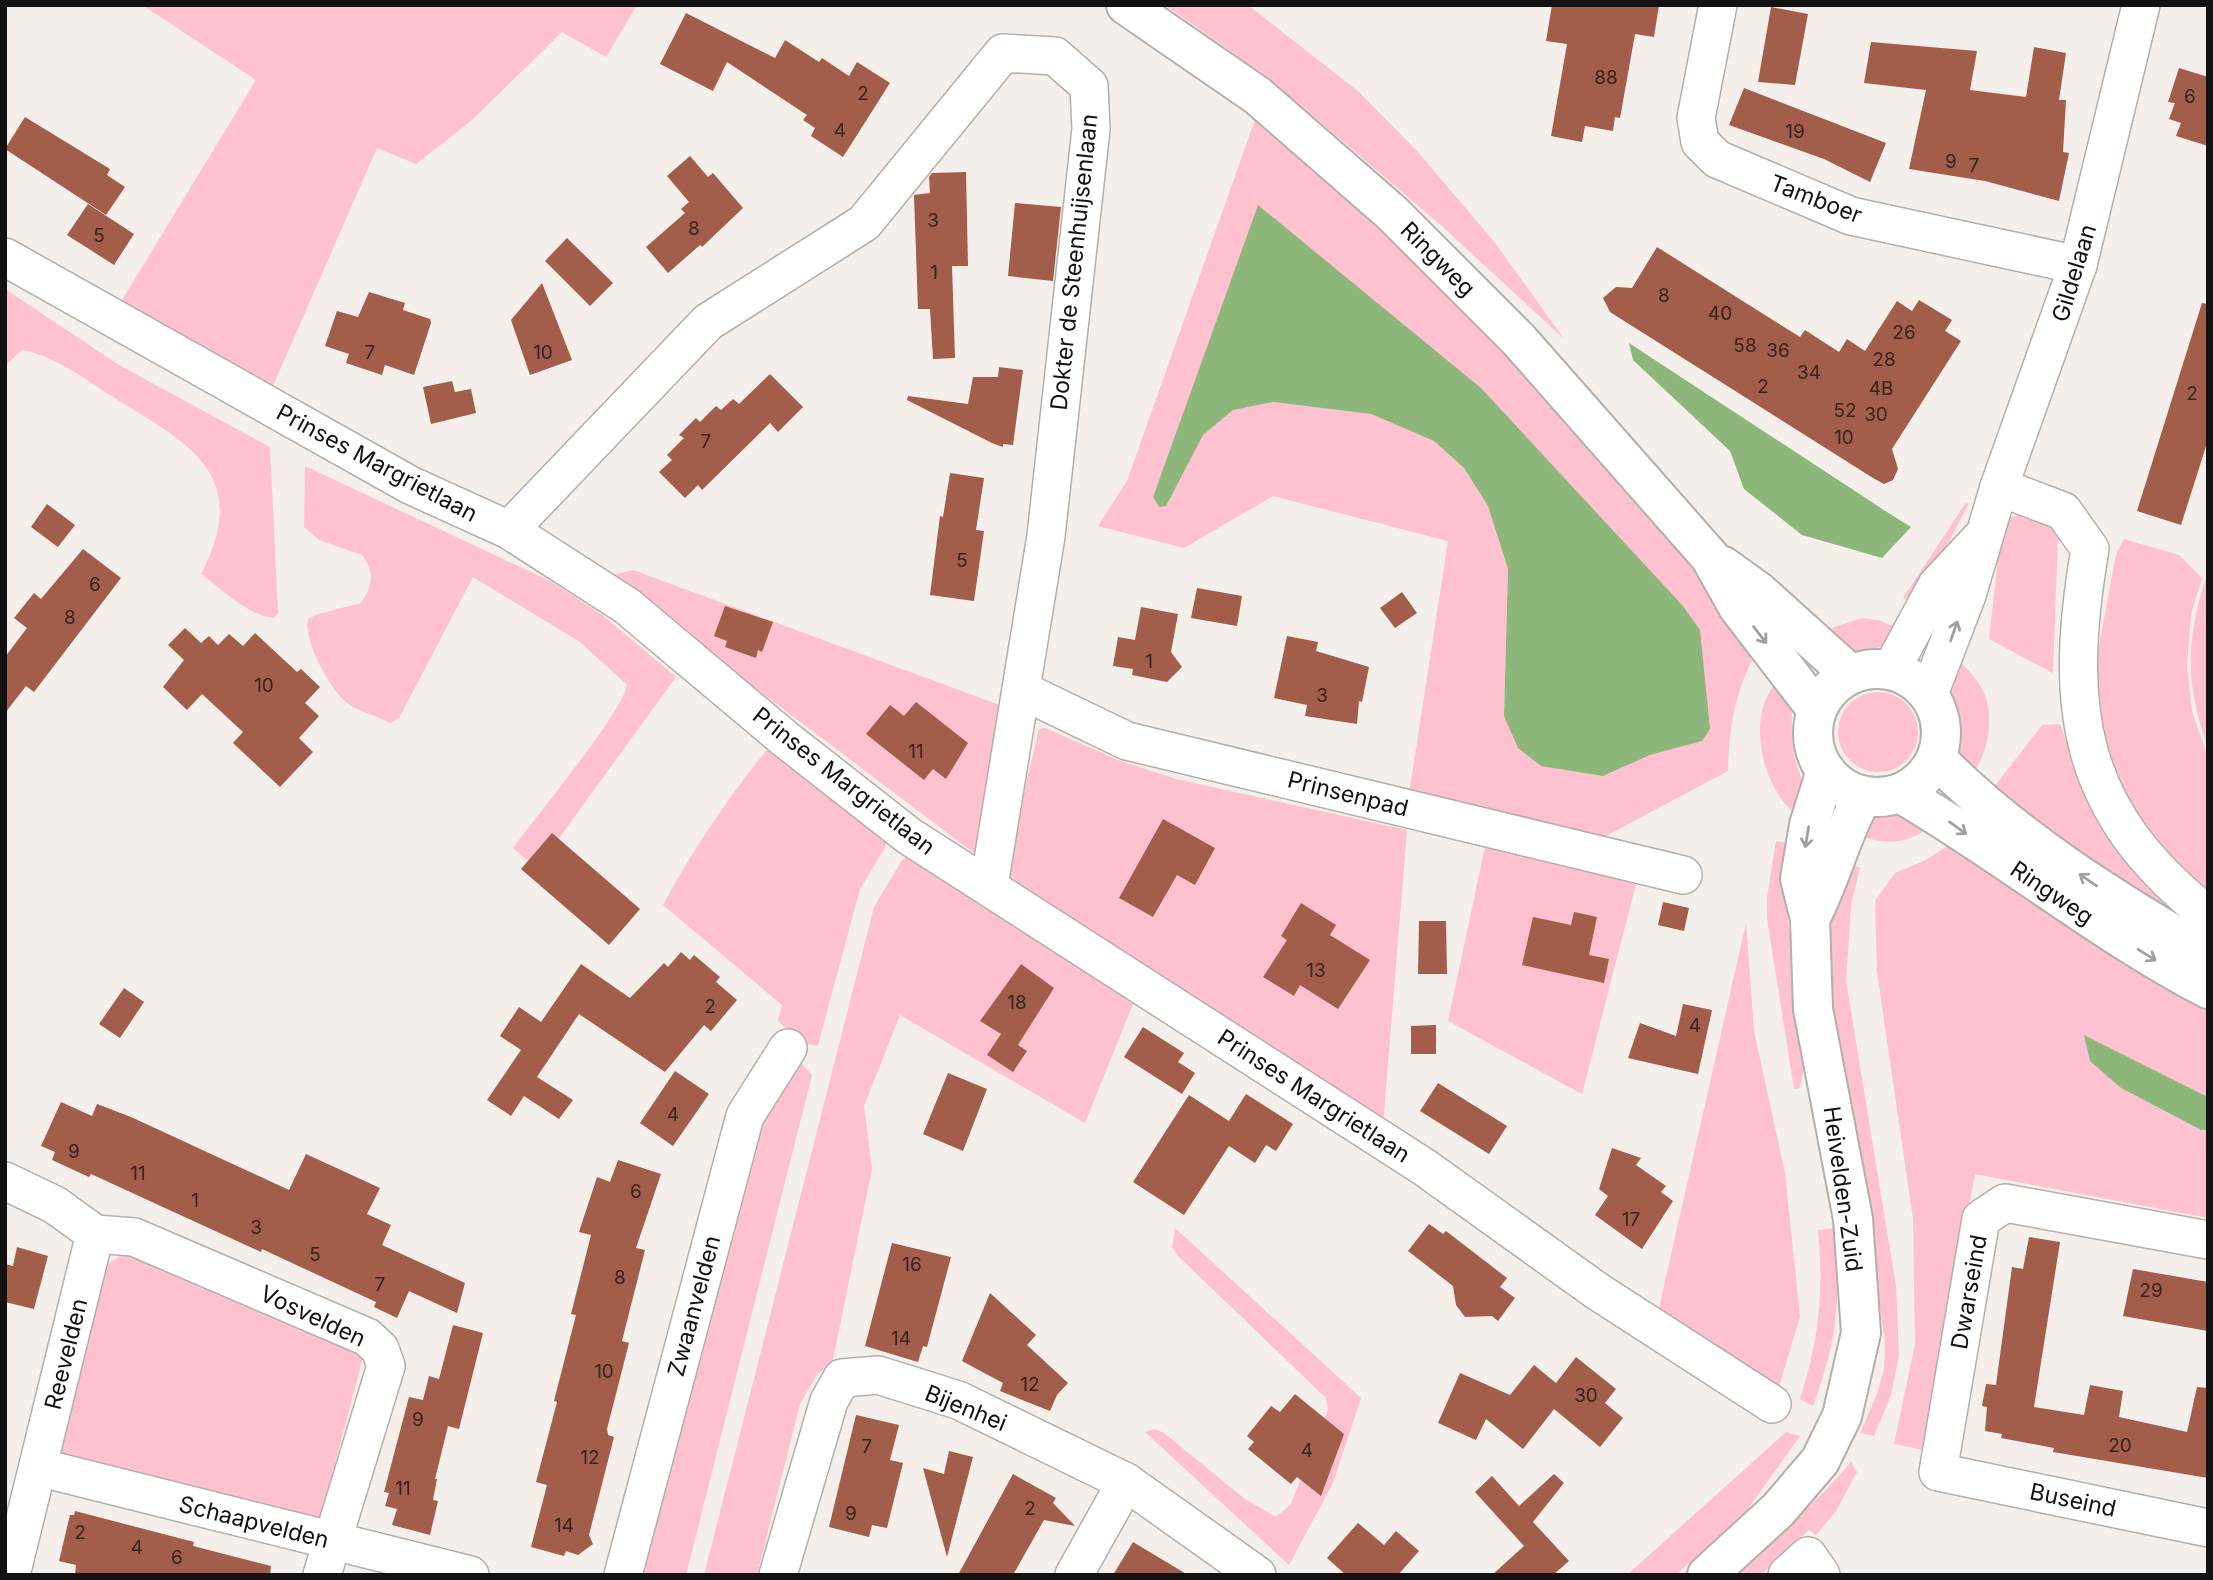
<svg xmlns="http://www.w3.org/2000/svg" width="2213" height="1580" viewBox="0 0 2213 1580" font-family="Inter,sans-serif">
  <rect width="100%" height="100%" fill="#f4efeb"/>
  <g fill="#fec1d0" fill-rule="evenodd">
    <polygon points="142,5 637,5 606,57 562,32 471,121 416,164 377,148 272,388 119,305 256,80"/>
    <polygon points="1165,5 1248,5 1359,92 1418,152 1496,244 1564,339 1443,227 1270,79"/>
    <path d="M1257,114L1333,178L1562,404L1757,651C1735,690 1729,727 1728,771L1602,838L1409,794L1448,541L1273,496L1184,548L1098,526L1127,481ZM1258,206L1702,741L1650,755L1603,776L1504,716L1508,569L1488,506L1464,468L1434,441L1371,414L1273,402L1233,410L1202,435L1166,506L1159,507L1153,497Z"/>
    <path d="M5,289L119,365L270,447L278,613L274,618C247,615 223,590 201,574C253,474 189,444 113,397C85,379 55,356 22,350L5,366Z"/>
    <path d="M305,466L550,581L601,614L676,677L541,863H531L513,848C534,819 623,712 627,685L580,642L473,577L399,718L390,723C377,716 361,712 350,705C331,693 303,641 308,619L318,614L361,603C373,587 375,571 362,555L319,540L304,527Z"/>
    <polygon points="1969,503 1916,605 1903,598 1965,504"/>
    <polygon points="2026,513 2045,521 2058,535 2053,673 1989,639 2001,533 2005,519"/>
    <polygon points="2124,539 2179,555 2202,578 2191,614 2187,665 2192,712 2208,757 2208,898 2147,835 2098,746 2095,692 2099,646 2116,554"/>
    <polygon points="633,570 1005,707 974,853 737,674 613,575"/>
    <path d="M2208,572V747C2184,684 2186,636 2208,572Z"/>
    <path d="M1862,618L1878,620L1900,629C1878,659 1850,654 1822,637L1834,627Z"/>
    <path d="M1953,656C1965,666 1979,680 1985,695C1994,719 1988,756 1971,775L1958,752L1957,724L1948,693Z"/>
    <path d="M1781,679C1798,708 1789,716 1793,747C1797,781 1810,775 1799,816C1761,791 1743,709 1781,679Z"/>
    <circle cx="1878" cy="732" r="40"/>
    <polygon points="2060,724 2074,763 2208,933 2142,898 1991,791 2042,725"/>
    <polygon points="1045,728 1118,760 1176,779 1407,830 1383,1125 1005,874 1039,729"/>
    <path d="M774,741L886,835V846L860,889L818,1045C800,1047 789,1032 778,1020L782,1005L663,905C696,844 730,795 774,741Z"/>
    <path d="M1903,813L1933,824C1909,846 1883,845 1855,834L1874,818Z"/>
    <polygon points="1776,841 1792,843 1784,894 1807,1051 1800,1088 1794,1089 1767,919 1767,898"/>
    <polygon points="1485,847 1637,880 1582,1094 1448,1021"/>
    <polygon points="1946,847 1961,847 2208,995 2208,1097 2084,1036 2121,1088 2201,1130 2208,1130 2208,1218 1975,1174 1924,1450 1894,1444 1915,1344 1913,1219 1877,972 1875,901 1895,873 1926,860"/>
    <polygon points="912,853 1133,1004 1085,1123 900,1015 864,1106 872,1169 832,1364 818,1373 800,1404 757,1575 704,1575 874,907 902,860"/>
    <polygon points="1844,860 1860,868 1851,905 1846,981 1896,1286 1899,1356 1891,1395 1874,1436 1860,1433 1877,1394 1884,1370 1885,1343 1867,1213 1826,975 1833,913"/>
    <polygon points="1746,923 1754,1031 1785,1173 1800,1317 1777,1393 1657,1317"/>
    <polygon points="801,1063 812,1075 686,1575 633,1575 749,1125 790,1066"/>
    <polygon points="1175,1228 1361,1398 1333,1483 1289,1565 1145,1432 1155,1429 1164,1433 1245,1499 1276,1517 1291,1504 1328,1409 1326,1398 1178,1256 1172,1247"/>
    <path d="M1834,1228C1841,1299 1838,1339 1813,1406L1800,1399C1819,1338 1824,1294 1818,1230Z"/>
    <polygon points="126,1252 363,1357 320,1520 54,1453 98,1270"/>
    <polygon points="1786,1432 1800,1436 1745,1513 1676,1575 1627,1575"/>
    <polygon points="1851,1462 1857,1472 1836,1511 1816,1535 1809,1530 1761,1575 1733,1575 1826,1490"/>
  </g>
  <g fill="#8db67b">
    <polygon points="1258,205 1481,388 1683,606 1700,630 1710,729 1702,741 1650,755 1603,776 1541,766 1518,748 1504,716 1508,569 1488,506 1464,468 1434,441 1371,414 1273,402 1233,410 1203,435 1166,506 1159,507 1153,497"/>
    <polygon points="1629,343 1890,514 1911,527 1882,558 1802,535 1744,489 1730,451 1633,360"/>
    <polygon points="2084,1035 2208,1097 2208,1130 2201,1130 2121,1088 2090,1061"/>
  </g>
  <g fill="#a25d4b">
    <polygon points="1552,5 1659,5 1654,37 1635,34 1620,118 1615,117 1613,131 1585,126 1582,142 1551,136 1567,44 1546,41"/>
    <polygon points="1771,7 1808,14 1795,85 1758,82"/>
    <polygon points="686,13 775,58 785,40 819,62 822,58 849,76 857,62 890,83 843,157 811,136 815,128 803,120 807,115 727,62 713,91 660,64"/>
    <polygon points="1871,42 1977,51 1970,90 2026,97 2034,47 2066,53 2059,100 2066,100 2063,152 2069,153 2059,201 1985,181 1909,169 1926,90 1864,83"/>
    <polygon points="2179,68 2208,77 2208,146 2176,136 2181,123 2169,119 2175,103 2168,102"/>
    <polygon points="1744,88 1886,143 1870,182 1824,159 1729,125"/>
    <polygon points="25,117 110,169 107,175 125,187 106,215 5,149"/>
    <polygon points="690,156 708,177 713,173 743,208 702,247 700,245 668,273 646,247 685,213 681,209 689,202 667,176"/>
    <polygon points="966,172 968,266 952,266 955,358 933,359 930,309 918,309 914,195 930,193 929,177 932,173"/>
    <polygon points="1015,203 1061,207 1053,281 1008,276"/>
    <polygon points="88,204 134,234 114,265 67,235"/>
    <polygon points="567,238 613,283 590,306 545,261"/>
    <polygon points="1657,247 1800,337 1805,330 1839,352 1847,339 1865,351 1897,301 1912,311 1919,300 1952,320 1945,331 1961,341 1892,449 1898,469 1893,480 1884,484 1873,478 1610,312 1603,298 1616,287 1632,288"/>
    <polygon points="542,283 572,360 530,375 511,320"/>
    <polygon points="369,292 405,303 403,310 430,319 431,323 414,375 385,365 382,375 346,363 349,354 325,346 337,311 358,317"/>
    <polygon points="2202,303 2208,304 2208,440 2181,525 2137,511"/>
    <polygon points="999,367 1023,370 1013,445 1003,444 1003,447 992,443 907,400 908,396 968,404 973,377 998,377"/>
    <polygon points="770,374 803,407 778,432 770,423 702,490 698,485 685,498 659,472 672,460 667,455 684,438 679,435 696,418 700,422 716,406 721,410 733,399 739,404"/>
    <polygon points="452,381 455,392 471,389 476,413 431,424 423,387"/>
    <polygon points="950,473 984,478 976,530 984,531 974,601 930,595 940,516 943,517"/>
    <polygon points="47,504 75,525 58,547 31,527"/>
    <polygon points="83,549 121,578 34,692 26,686 5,713 5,657 27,628 14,618 34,593 41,599"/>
    <polygon points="1197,588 1242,596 1237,626 1191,618"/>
    <polygon points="1402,592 1417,613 1395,628 1380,608"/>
    <polygon points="725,606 773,622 762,652 758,650 756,658 725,647 727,641 714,636"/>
    <polygon points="1141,607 1178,614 1171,652 1182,667 1167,682 1132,675 1133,669 1113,666 1118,637 1135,640"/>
    <polygon points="185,628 201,643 209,636 218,645 229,634 243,646 255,633 297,672 301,669 320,687 305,703 319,716 299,738 313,752 280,787 233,743 243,732 202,694 187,710 163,687 184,660 168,645"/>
    <polygon points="1287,636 1318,642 1316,651 1369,667 1362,702 1359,701 1357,724 1305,716 1307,705 1274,698"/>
    <polygon points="916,702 968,743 946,779 933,769 924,780 866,734 890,705 904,716"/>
    <polygon points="1163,819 1215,848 1195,885 1177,875 1153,917 1119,898"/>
    <polygon points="552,833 640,909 609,945 521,869"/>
    <polygon points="1663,902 1689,908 1684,931 1658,925"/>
    <polygon points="1301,903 1336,925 1330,935 1370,960 1338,1009 1300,985 1294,996 1263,977 1287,940 1281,936"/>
    <polygon points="1574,912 1597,917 1589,955 1609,959 1604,983 1522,965 1533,917 1571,925"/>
    <polygon points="1419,921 1446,921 1447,974 1418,974"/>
    <polygon points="681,952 690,960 694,955 720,977 716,982 737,1000 711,1031 704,1025 665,1072 579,1014 537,1077 573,1100 559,1119 524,1096 511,1116 487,1100 521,1050 500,1036 519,1007 541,1022 581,964 630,998 664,963 668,967"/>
    <polygon points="1021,964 1054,988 1018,1045 1027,1051 1013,1072 987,1055 1001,1034 980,1021"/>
    <polygon points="124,988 144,1002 120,1038 99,1024"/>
    <polygon points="1683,1004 1712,1010 1698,1074 1628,1058 1640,1023 1676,1036"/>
    <polygon points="1436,1025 1436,1054 1411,1054 1411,1026"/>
    <polygon points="1143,1027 1184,1053 1178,1062 1195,1073 1182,1094 1124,1057"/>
    <polygon points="675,1071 709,1094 673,1146 640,1123"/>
    <polygon points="948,1073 987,1089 963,1151 923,1134"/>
    <polygon points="1438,1083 1507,1126 1489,1154 1420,1111"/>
    <polygon points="1246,1094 1293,1124 1276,1151 1266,1145 1255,1163 1229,1146 1184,1215 1133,1182 1189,1095 1229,1121"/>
    <polygon points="61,1102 92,1116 97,1104 131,1117 289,1190 306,1154 380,1188 367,1214 391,1225 382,1245 465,1283 457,1313 409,1291 397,1318 374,1307 376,1302 305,1269 262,1249 261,1252 91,1174 89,1177 52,1160 55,1152 41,1146"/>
    <polygon points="1612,1148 1641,1158 1636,1165 1666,1186 1661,1192 1673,1201 1642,1249 1595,1215 1608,1196 1599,1189"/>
    <polygon points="618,1160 661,1174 636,1248 645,1250 622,1341 629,1343 607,1429 608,1435 614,1437 589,1535 593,1544 578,1555 566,1551 564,1556 531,1547 547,1485 536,1482 557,1402 554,1401 576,1315 571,1314 591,1235 579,1232 597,1177 610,1182"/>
    <polygon points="1429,1224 1443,1234 1446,1231 1507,1278 1500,1287 1515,1298 1498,1321 1492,1316 1465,1317 1456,1305 1453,1286 1408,1251"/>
    <polygon points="2029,1237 2060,1242 2034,1407 2084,1415 2090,1385 2123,1391 2119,1417 2187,1432 2197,1387 2208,1388 2208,1478 2053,1452 2054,1448 2001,1438 2002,1434 1985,1431 1987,1407 1982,1406 1986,1384 1996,1385 2012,1267 2023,1269"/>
    <polygon points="892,1243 951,1257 927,1347 923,1346 918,1362 865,1346"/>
    <polygon points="17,1247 48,1256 34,1309 5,1302 5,1264 13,1266"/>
    <polygon points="2133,1269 2208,1282 2208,1331 2123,1316"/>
    <polygon points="990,1293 1036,1335 1027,1345 1068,1383 1057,1395 1050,1411 1000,1391 1003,1383 962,1361"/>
    <polygon points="453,1325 483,1333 459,1429 448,1426 435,1479 437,1479 433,1500 438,1501 430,1535 392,1525 397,1509 385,1506 389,1493 384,1492 409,1397 423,1400 429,1376 439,1379"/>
    <polygon points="1576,1357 1616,1389 1605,1403 1623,1418 1600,1447 1554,1409 1523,1449 1486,1419 1476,1440 1438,1423 1460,1373 1510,1395 1534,1365 1556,1383"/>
    <polygon points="1295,1394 1344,1434 1321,1496 1297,1477 1291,1484 1248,1449 1254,1442 1247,1436 1271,1406 1280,1412"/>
    <polygon points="856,1415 899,1425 890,1460 903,1463 887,1528 872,1525 869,1537 829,1527"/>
    <polygon points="949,1451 973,1457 947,1557 923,1468 944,1474"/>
    <polygon points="1013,1474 1056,1498 1053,1503 1075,1526 1044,1520 1013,1575 958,1575"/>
    <polygon points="1554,1474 1564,1483 1533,1522 1569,1561 1553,1575 1492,1575 1524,1546 1475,1492 1492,1476 1519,1506"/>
    <polygon points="75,1511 194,1542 193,1546 271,1566 270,1575 75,1575 76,1565 59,1561 70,1515 74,1515"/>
    <polygon points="1358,1523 1384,1545 1396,1531 1419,1551 1398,1575 1346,1575 1327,1558"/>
    <polygon points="1133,1542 1188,1575 1113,1575"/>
  </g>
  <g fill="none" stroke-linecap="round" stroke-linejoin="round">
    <g stroke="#b3afab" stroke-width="40">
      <g id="street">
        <polyline points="1718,5 1696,118 1700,142 1717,159 1851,216 2078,265"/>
        <polyline points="5,257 410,485 509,530 627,606 784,738 909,836 1424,1167 1597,1291 1772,1404"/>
        <path d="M1999,487L2063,511L2090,549C2063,707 2076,811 2208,915"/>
        <polyline points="509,530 708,322 864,223 1003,53 1055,56 1089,86 1091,129 1046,536 989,885"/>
        <polyline points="1891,670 1937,585 1979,540"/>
        <polyline points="1021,690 1127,741 1683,875"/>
        <polyline points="1929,694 1967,595 1999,487 2078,265 2141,5"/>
        <polyline points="5,1181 55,1205 95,1234 11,1575"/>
        <polyline points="95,1234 134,1237 367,1337 380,1349 386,1366 322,1575"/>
        <polyline points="2208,1240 2005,1203 1981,1219 1938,1472 2208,1528"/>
        <polyline points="38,1467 470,1575"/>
        <polyline points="623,1575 745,1116 788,1048"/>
        <polyline points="778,1575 829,1401 842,1378 878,1375 958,1400 1126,1482 1257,1575"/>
        <polyline points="1074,1575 1126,1482"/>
        <polyline points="1787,1575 1808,1556 1821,1575"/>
      </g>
    </g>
    <g stroke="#b3afab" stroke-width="42">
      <g id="secondary">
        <polyline points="1126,5 1258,96 1392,213 1518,339 1710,557 1738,607 1817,710"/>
        <polyline points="1723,566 1759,592 1850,674"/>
        <circle cx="1877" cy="733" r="64"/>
        <path d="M1936,758C2014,838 2113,899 2208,955"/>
        <path d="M1900,793C2005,854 2099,932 2208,989"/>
        <path d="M1810,919C1832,878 1840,836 1863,796"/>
        <polyline points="1707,1575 1778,1510 1820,1461 1842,1416 1861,1333 1853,1219 1813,1009 1810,919 1800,879 1809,825 1826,771"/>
      </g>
    </g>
    <use href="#street" stroke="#fff" stroke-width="37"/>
    <use href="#secondary" stroke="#fff" stroke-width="38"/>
  </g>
  <defs><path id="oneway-shaft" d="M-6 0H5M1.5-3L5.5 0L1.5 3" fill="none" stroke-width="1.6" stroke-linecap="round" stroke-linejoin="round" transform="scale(1.75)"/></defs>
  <g stroke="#a1a09f">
    <use href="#oneway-shaft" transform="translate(1954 631) rotate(-71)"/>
    <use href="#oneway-shaft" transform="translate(1760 635) rotate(52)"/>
    <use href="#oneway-shaft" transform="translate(1958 828) rotate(36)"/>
    <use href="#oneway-shaft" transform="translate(1807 837) rotate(99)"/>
    <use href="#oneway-shaft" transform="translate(2088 880) rotate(-146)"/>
    <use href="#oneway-shaft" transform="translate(2147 955) rotate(32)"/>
  </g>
  <g text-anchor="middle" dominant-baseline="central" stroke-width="5" stroke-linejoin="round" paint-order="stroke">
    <g font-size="19" fill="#37251f">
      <text x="1606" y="77">88</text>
      <text x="863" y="93">2</text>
      <text x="2190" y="96">6</text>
      <text x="840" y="130">4</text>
      <text x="1795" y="131">19</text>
      <text x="1951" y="161">9</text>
      <text x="1974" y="165">7</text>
      <text x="933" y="220">3</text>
      <text x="694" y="228">8</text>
      <text x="99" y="235">5</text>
      <text x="934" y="272">1</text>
      <text x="1664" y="295">8</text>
      <text x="1720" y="313">40</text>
      <text x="1904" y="332">26</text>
      <text x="1745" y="345">58</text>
      <text x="1778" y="350">36</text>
      <text x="370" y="352">7</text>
      <text x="543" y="352">10</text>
      <text x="1884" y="359">28</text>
      <text x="1809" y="372">34</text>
      <text x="1763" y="386">2</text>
      <text x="1881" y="388">4B</text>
      <text x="2192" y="393">2</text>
      <text x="1845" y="410">52</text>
      <text x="1876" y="414">30</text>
      <text x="1844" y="437">10</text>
      <text x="706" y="441">7</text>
      <text x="962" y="560">5</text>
      <text x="95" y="584">6</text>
      <text x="70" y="617">8</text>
      <text x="1149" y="661">1</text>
      <text x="264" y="685">10</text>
      <text x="1322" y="695">3</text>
      <text x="916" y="751">11</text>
      <text x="1316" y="970">13</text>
      <text x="1017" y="1002">18</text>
      <text x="710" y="1006">2</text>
      <text x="1695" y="1025">4</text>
      <text x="673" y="1114">4</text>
      <text x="74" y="1151">9</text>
      <text x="138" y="1173">11</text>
      <text x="636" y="1191">6</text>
      <text x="195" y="1200">1</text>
      <text x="1631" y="1219">17</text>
      <text x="256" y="1227">3</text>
      <text x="315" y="1254">5</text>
      <text x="912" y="1264">16</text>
      <text x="620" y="1277">8</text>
      <text x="380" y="1284">7</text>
      <text x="2151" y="1290">29</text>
      <text x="901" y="1338">14</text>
      <text x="604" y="1371">10</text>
      <text x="1030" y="1384">12</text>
      <text x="1586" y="1395">30</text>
      <text x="418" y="1419">9</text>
      <text x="2120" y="1445">20</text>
      <text x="867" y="1446">7</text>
      <text x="1307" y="1450">4</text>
      <text x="590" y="1457">12</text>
      <text x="403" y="1488">11</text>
      <text x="1030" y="1508">2</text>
      <text x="851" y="1513">9</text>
      <text x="564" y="1525">14</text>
      <text x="80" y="1532">2</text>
      <text x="137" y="1547">4</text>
      <text x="177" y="1557">6</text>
    </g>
    <g font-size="23" fill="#131210" stroke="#fff">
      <text transform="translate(1816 199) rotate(21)">Tamboer</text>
      <text transform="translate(1438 259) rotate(45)">Ringweg</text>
      <text transform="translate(1074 262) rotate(-84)">Dokter de Steenhuijsenlaan</text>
      <text transform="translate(2074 273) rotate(-73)">Gildelaan</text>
      <text transform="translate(377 463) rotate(28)">Prinses Margrietlaan</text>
      <text transform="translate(844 781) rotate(38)">Prinses Margrietlaan</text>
      <text transform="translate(1348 794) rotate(14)">Prinsenpad</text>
      <text transform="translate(2052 893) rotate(34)">Ringweg</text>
      <text transform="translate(1314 1096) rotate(33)">Prinses Margrietlaan</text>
      <text transform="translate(1843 1189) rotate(82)">Heivelden-Zuid</text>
      <text transform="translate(1969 1292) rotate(-80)">Dwarseind</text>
      <text transform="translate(694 1306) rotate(-75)">Zwaanvelden</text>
      <text transform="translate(313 1316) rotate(25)">Vosvelden</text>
      <text transform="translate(66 1354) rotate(-76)">Reevelden</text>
      <text transform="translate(966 1408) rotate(22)">Bijenhei</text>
      <text transform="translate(2073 1500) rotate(12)">Buseind</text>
      <text transform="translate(254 1522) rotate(14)">Schaapvelden</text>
    </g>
  </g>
  <rect width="2213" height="1580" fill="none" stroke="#131210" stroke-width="14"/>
</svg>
